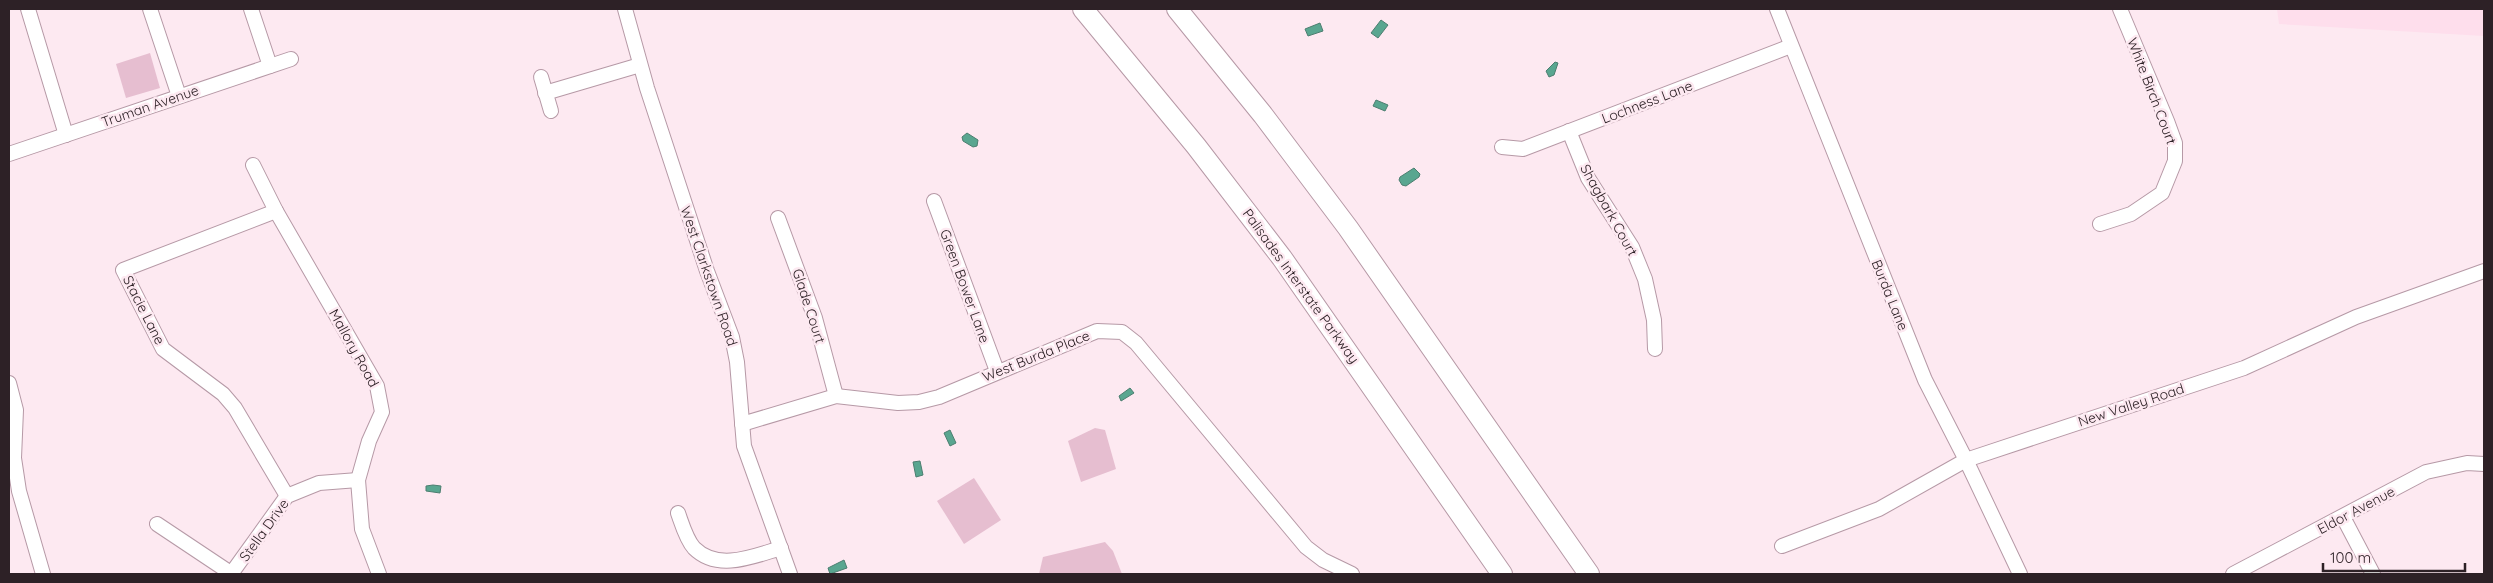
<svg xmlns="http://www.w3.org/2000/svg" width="2493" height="583" viewBox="0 0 2493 583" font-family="Quicksand,sans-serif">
  <rect width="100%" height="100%" fill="#fde9f1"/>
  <polygon fill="#fedeec" points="2277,9 2484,9 2484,36 2279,24"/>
  <g fill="#e6bed0">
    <polygon points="150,53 160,88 126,98 116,64"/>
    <polygon points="1095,428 1105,430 1116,469 1081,482 1068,441"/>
    <polygon points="974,478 1001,520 964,544 937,501"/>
    <polygon points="1105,542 1113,551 1122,574 1039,574 1043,557"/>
  </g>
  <g fill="#59a690" stroke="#4c7e70">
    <polygon points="1381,20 1388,25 1378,38 1371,33"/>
    <polygon points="1320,23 1323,31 1308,36 1305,29"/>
    <polygon points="1555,62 1558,63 1554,75 1549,77 1546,71"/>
    <polygon points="1376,100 1388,105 1385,111 1373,106"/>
    <polygon points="967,133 978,140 977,146 973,147 963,141 962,137"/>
    <polygon points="1414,168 1420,174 1419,177 1406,186 1402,185 1399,180 1400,177"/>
    <polygon points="1130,388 1134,393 1121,401 1119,396"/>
    <polygon points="950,430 956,443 950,446 944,433"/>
    <polygon points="920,461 923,475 916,477 913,462"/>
    <polygon points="433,485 441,486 440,493 426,491 426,486"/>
    <polygon points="844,560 847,568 830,574 828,568"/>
  </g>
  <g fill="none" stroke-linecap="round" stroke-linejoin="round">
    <g stroke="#b699a6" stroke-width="16">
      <g id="minor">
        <polyline points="28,9 66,135"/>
        <polyline points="150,9 179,96"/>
        <polyline points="251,9 270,66"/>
        <polyline points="625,9 647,88 707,271 732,337 737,362 744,446 790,574"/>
        <polyline points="1777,9 1925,380 1966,460 2020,574"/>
        <polyline points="541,77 551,111"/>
        <polyline points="545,93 640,65"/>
        <polyline points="1569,131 1588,178 1632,247 1645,279 1654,320 1655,349"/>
        <polyline points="1502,147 1523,149 1791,46"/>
        <polyline points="9,154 291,59"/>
        <polyline points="253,165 276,211 377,386 382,412 369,441 358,480 362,529 379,574"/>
        <polyline points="934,201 997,371"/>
        <polyline points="276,211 123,270 163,349 223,394 235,408 287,496"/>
        <polyline points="778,218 815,318 836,396"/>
        <polyline points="2100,224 2131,214 2162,193 2175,161 2175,143 2167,121 2120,9"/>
        <polyline points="9,383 16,410 14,458 19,491 43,574"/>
        <polyline points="742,424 836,396 898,403 919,402 939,397 1097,331 1122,332 1136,343 1306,547 1323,560 1352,574"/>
        <path d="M678,513C682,524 686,539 694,548C718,572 754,556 781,548"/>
        <polyline points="2343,517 2373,574"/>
        <polyline points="157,524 232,574"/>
        <polyline points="1782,546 1879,509 1966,460 2244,368 2356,317 2484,271"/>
        <polyline points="231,574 287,496 319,483 358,480"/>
        <polyline points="2233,574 2426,472 2467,463 2484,464"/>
      </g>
    </g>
    <g stroke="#b699a6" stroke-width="22">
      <g id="highway">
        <polyline points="1083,9 1196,146 1282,258 1502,574"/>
        <polyline points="1177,9 1263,115 1348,228 1589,574"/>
      </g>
    </g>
    <use href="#minor" stroke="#fff" stroke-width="14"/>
    <use href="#highway" stroke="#fff" stroke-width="20"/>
  </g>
  <g text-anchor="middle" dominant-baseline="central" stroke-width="5" stroke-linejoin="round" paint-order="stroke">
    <g font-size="14" fill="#2d2126" stroke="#fde9f1">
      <text transform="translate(2152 91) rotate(69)">White Birch Court</text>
      <text transform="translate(1647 102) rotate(-21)">Lochness Lane</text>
      <text transform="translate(150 106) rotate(-19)">Truman Avenue</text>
      <text transform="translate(1609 210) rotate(61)">Shagbark Court</text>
      <text transform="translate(709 276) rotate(71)">West Clarkstown Road</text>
      <text transform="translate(965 286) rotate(70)">Green Bower Lane</text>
      <text transform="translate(1301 286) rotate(54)">Palisades Interstate Parkway</text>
      <text transform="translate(1890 295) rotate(68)">Burda Lane</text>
      <text transform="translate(809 306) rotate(72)">Glade Court</text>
      <text transform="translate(144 310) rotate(63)">Stacie Lane</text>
      <text transform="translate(354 348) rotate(61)">Mallory Road</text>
      <text transform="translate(1036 356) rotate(-22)">West Burda Place</text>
      <text transform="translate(2131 405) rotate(-18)">New Valley Road</text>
      <text transform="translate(2356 510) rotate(-28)">Eldor Avenue</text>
      <text transform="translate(264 530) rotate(-54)">Stella Drive</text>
    </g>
  </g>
  <rect width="2493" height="583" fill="none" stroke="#2d2126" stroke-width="20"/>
  <path d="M2323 563v8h142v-8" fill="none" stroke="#2d2126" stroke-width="2.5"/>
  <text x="2330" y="563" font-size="15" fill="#2d2126" stroke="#fde9f1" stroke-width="4" paint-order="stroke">100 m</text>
</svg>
